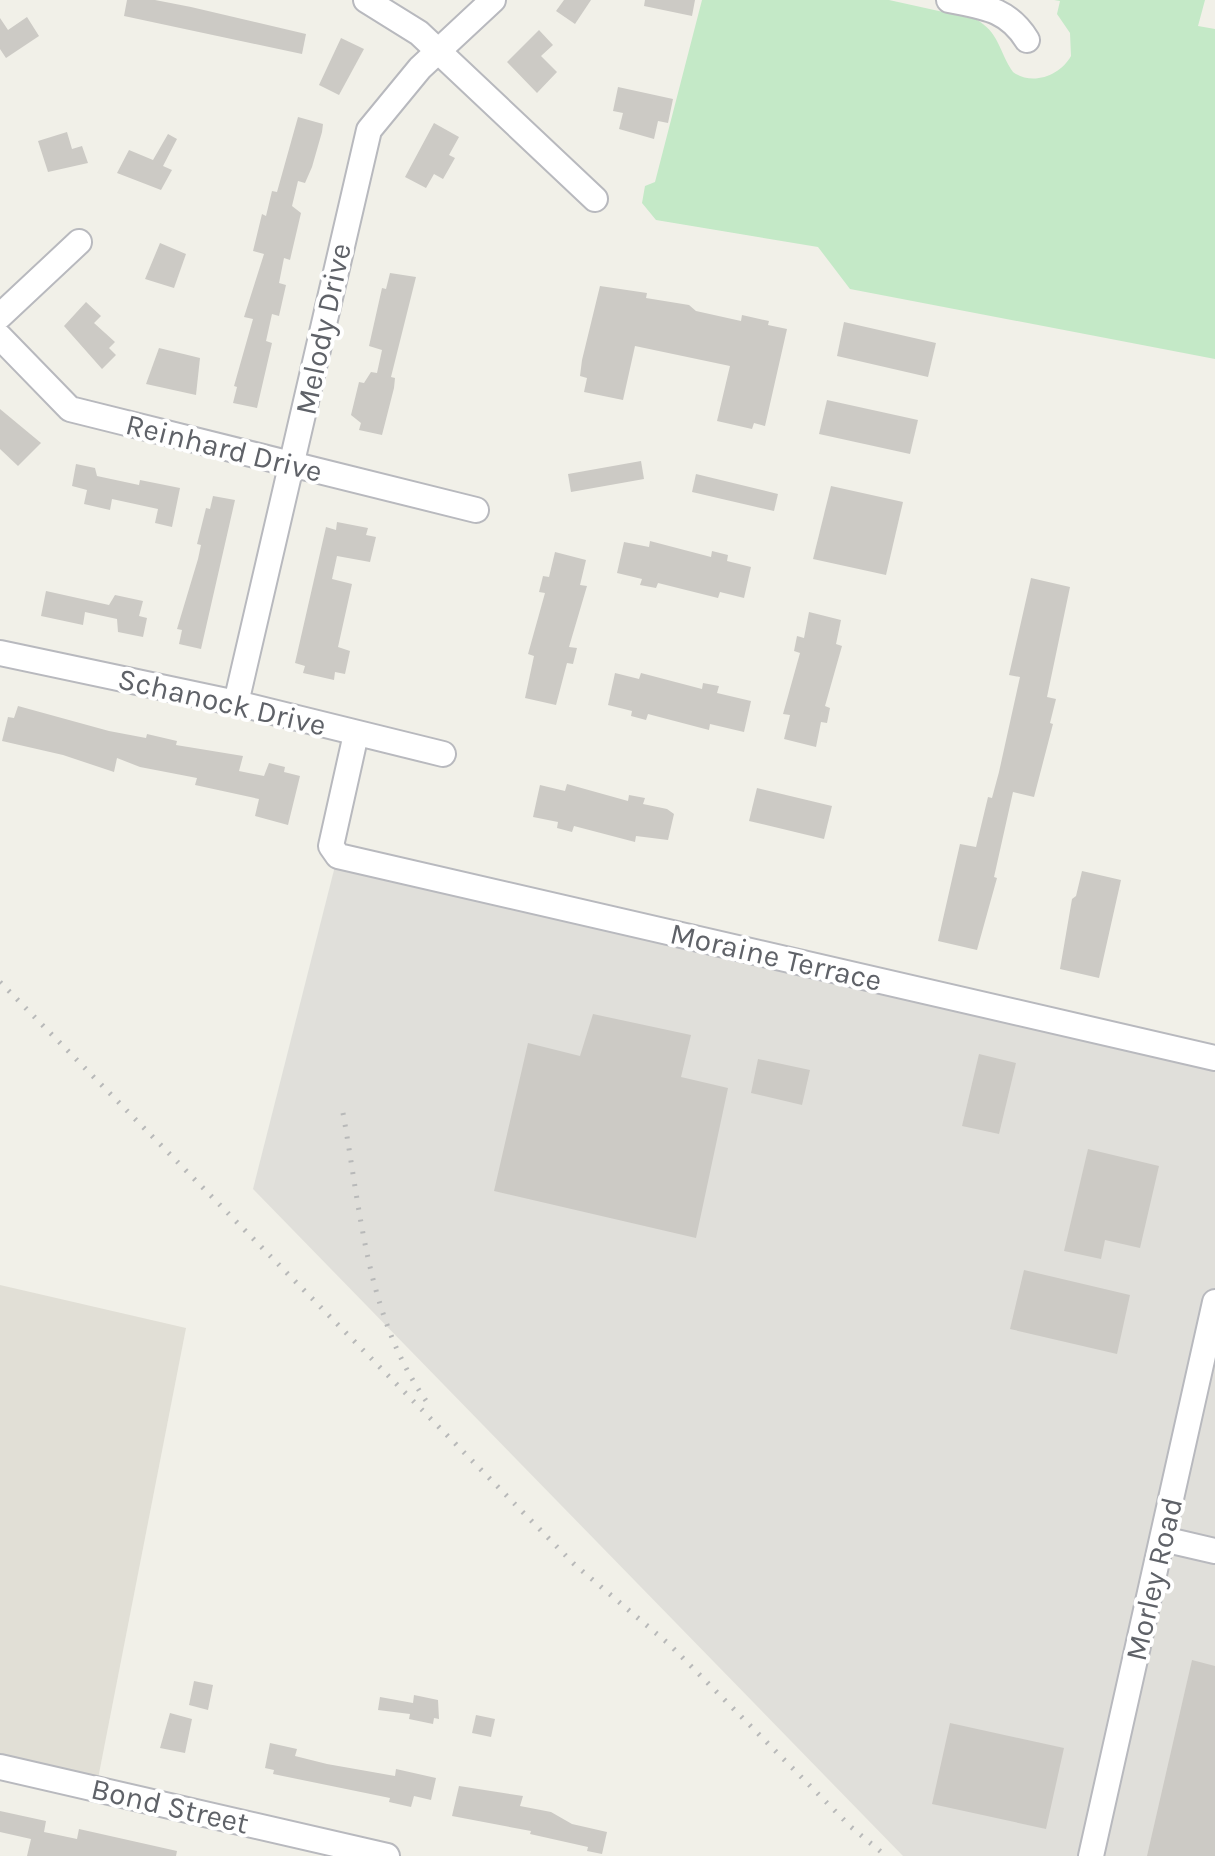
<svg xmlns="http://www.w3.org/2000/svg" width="1215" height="1856" viewBox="0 0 1215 1856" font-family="Karla,sans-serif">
  <rect width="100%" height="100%" fill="#f1f0e8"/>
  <polygon fill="#e0dfda" points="335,866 1215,1069 1215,1856 903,1856 253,1189"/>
  <polygon fill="#e1dfd6" points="0,1285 186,1328 96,1789 0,1767"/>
  <path fill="#c4e9c7" d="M702,0H889L975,19C999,31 999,52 1013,72C1032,86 1060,76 1071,56L1070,33L1057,14L1060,1L1054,0H1205L1198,26L1215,29V359L850,289L818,247L656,220L642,203L645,186L655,182Z"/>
  <g fill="#cccac5">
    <polygon points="127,0 155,0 191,7 306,34 302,54 124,16"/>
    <polygon points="564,0 591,0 575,24 556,11"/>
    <polygon points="645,0 695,0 692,16 644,6"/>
    <polygon points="27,17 39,36 6,58 0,49 0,18 8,30"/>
    <polygon points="539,30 553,45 541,56 557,72 537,93 507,62"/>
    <polygon points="341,38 364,49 339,95 319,85"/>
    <polygon points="618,87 673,99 668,123 658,121 654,139 619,129 623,113 613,111"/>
    <polygon points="298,117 323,124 322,132 312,167 305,183 298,181 292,206 301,213 290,260 284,258 279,283 286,285 279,316 272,314 266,341 272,343 257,408 233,403 237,387 234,386 253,319 244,317 264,254 253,251 262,214 266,216 272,191 277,192"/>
    <polygon points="434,123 459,137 449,155 455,158 443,179 434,174 426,188 405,177"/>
    <polygon points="67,132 72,149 82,146 88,163 48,172 38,141"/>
    <polygon points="168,134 177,139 163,166 172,170 161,190 117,173 129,150 153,160"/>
    <polygon points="160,243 186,254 174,288 145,279"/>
    <polygon points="390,273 416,277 391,377 395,378 394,388 382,435 359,430 361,423 351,415 359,382 364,383 371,372 377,373 382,350 369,346 382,288 386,289"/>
    <polygon points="600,286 647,293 646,298 689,305 696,311 741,321 742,315 769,321 768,325 787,329 765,426 754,423 752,429 717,421 730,366 635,346 623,400 584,392 587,378 580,376 582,360"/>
    <polygon points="86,302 101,316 94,323 115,342 109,348 116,355 102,369 64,326"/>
    <polygon points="844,322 936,343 928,377 837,356"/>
    <polygon points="159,348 200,358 196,395 146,384"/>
    <polygon points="827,400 918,420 910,454 819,434"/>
    <polygon points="0,409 41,443 18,466 0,449"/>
    <polygon points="641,461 644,479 571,492 568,474"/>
    <polygon points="76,464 95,468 97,476 139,485 140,480 180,488 172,527 155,523 158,509 112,499 110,510 84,504 87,490 72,486"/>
    <polygon points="696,474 778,494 774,511 692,492"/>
    <polygon points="831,486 903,502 886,575 813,559"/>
    <polygon points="213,496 235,500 201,649 179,644 182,630 177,629 198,559 201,545 197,544 206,508 210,509"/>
    <polygon points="337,522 368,528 366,535 376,537 370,562 337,556 332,579 352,584 338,647 350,651 345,674 335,672 334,680 303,673 305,666 295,663 326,527 336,530"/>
    <polygon points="650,541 711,557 712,551 728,555 727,561 751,567 744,598 720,592 718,598 658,583 656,588 640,585 642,579 617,573 624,542 649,547"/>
    <polygon points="555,552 586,560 580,585 587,586 569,647 577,648 573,664 567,663 556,705 525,698 534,656 528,654 545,593 539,592 543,576 549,577"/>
    <polygon points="1031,578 1070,587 1047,697 1056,699 1050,723 1053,724 1034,797 1013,792 994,877 997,878 977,950 938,941 960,844 976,847 988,797 992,798 999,772 1020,677 1009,675"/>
    <polygon points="46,591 109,605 115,595 143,601 139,616 147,618 143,637 118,632 117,619 85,612 83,625 41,616"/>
    <polygon points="809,612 841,620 836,644 842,646 825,706 830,708 827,723 821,722 816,747 784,739 790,715 783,714 800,653 794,651 797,636 804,638"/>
    <polygon points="615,673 639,679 641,673 702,689 703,683 719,686 717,693 751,701 744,732 710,724 709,730 648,714 646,720 631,716 632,711 608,705"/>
    <polygon points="18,706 109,731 146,738 147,734 177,741 176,745 243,756 239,771 264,776 269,763 285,767 284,772 300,776 288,825 255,816 259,799 195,785 197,778 140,767 117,758 114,772 63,755 2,741 8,717 14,718"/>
    <polygon points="567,784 628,801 629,795 645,798 643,804 667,809 674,814 668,840 636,836 635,842 574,826 572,832 557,828 558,822 533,817 540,785 565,791"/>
    <polygon points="757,788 832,806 824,839 749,821"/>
    <polygon points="1082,871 1121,880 1099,978 1060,969 1072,899 1076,896"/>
    <polygon points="593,1014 691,1035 681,1077 728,1088 696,1238 494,1191 528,1043 580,1056"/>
    <polygon points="979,1054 1016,1063 999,1134 962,1126"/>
    <polygon points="758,1059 810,1070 802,1105 751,1093"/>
    <polygon points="1088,1149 1159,1166 1140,1248 1105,1240 1101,1259 1064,1251"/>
    <polygon points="1024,1270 1130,1295 1117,1354 1010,1329"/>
    <polygon points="1192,1660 1215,1666 1215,1856 1147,1856"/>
    <polygon points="194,1681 213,1685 208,1710 189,1705"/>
    <polygon points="414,1695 438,1700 439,1719 434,1718 433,1724 409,1719 410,1714 378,1710 380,1697 413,1703"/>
    <polygon points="170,1713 192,1719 185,1753 160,1748"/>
    <polygon points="476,1715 495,1719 491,1737 472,1733"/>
    <polygon points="950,1723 1064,1748 1046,1829 932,1804"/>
    <polygon points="270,1743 297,1749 295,1756 327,1764 395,1776 396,1769 436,1778 431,1800 414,1796 411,1807 389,1802 390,1798 273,1774 274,1770 265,1768"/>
    <polygon points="459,1786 523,1796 520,1806 551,1812 572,1824 607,1832 602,1854 587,1851 588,1847 530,1834 531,1831 452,1816"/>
    <polygon points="0,1811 46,1821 44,1832 77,1839 79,1829 177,1851 176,1856 27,1856 31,1839 0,1832"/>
  </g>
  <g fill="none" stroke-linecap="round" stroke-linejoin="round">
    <g stroke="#b8b9be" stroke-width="28">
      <g id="minor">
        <polyline points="366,0 419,33 595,199"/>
        <path d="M949,0C984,7 1008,9 1027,40"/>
        <polyline points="0,316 79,242"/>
        <polyline points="0,337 70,409 476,510"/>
        <polyline points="0,653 236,703 443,754"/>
        <polyline points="236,703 369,130 420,68 493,0"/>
        <polyline points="356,734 331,846 338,856 1215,1058"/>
        <polyline points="1163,1539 1215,1551"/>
        <polyline points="0,1767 387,1856"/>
        <polyline points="1091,1856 1215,1302"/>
      </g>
    </g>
    <use href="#minor" stroke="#fff" stroke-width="24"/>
    <g stroke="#b8b9b9" stroke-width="5" stroke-dasharray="2 10" stroke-linecap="butt">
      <polyline points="0,982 574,1564 670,1645 851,1827 886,1856"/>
      <path d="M343,1113C361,1213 367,1318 427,1402"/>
    </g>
  </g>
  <g text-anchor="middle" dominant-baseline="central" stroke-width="8" stroke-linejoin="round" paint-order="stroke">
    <g font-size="30" fill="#5f6268" stroke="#fff">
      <text transform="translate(323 329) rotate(-78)">Melody Drive</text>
      <text transform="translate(224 448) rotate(14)">Reinhard Drive</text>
      <text transform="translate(222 702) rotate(13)">Schanock Drive</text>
      <text transform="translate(776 957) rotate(13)">Moraine Terrace</text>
      <text transform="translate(1154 1579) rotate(-77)">Morley Road</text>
      <text transform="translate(170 1806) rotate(13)">Bond Street</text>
    </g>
  </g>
</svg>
